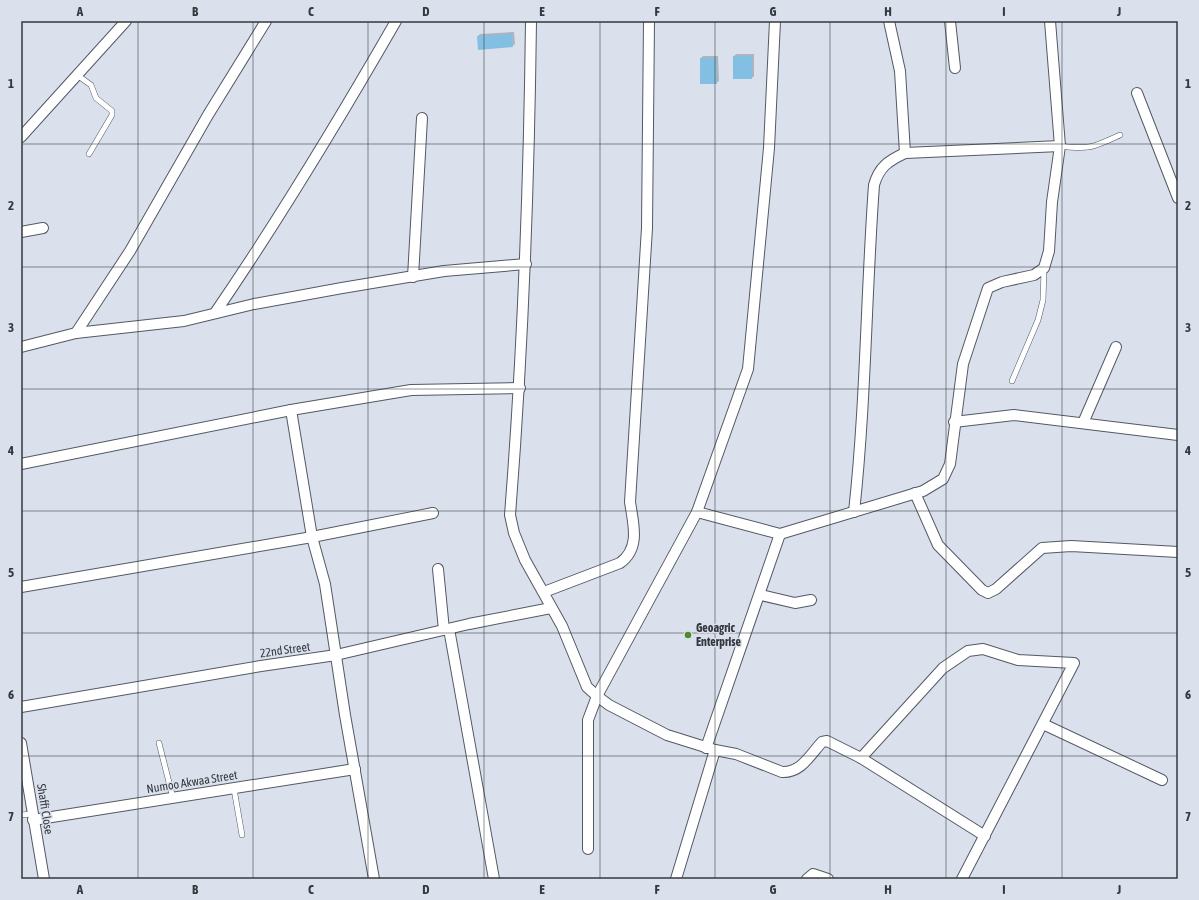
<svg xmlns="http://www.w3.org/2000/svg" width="1199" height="900" viewBox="0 0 1199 900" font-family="'Asap Condensed',sans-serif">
  <rect width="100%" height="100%" fill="#dae1ed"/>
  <g fill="#0003">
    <polygon points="514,32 515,44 512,46 478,36 480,34"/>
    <polygon points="736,54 754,54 754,76 752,78 734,56"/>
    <polygon points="703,56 718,56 719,81 716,83 701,58"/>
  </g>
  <g fill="#83bfe3">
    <polygon points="512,34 513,47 478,50 477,36"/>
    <rect x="733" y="56" width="19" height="23"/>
    <polygon points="700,58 716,58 717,84 700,84"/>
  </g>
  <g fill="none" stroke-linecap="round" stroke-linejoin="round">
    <g stroke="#535963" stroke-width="6">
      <g id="service">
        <polyline points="77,75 91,85 96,98 112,111 112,115 89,154"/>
        <path d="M1060,146C1090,150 1094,147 1120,135"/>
        <polyline points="1012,381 1038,320 1043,300 1044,269"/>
        <polyline points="159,743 173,798"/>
        <polyline points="234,789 242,835"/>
        <polyline points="21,815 32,814"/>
      </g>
    </g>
    <g stroke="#535963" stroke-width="12">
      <g id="minor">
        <path d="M531,21C529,186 523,350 510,515L514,533L525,560L562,626L587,687L597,696L609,705L667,735L715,750L736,754L782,772C801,773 810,755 822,742L827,741L861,758L985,836"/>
        <polyline points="889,21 900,71 905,153"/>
        <polyline points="950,21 955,68"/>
        <polyline points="1137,93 1178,198"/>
        <polyline points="21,137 126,21"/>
        <polyline points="21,232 43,228"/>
        <polyline points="413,277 422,118"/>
        <path d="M215,313C280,218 339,120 396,21"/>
        <polyline points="76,333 130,251 208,115 266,21"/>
        <polyline points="21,347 76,333 184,321 254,304 342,288 444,271 526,264"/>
        <polyline points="291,410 312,537 325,584 345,715 374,879"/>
        <polyline points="954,422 1014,415 1178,435"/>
        <polyline points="1083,423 1116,347"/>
        <polyline points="21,464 291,410 411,390 520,388"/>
        <polyline points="915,493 938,545 982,590 988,593 996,589 1042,548 1071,546 1178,552"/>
        <polyline points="697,512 780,534 923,491 943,479 950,464 963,364 988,288 1002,282 1034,275 1044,268 1049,251 1052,202 1060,146 1050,21"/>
        <path d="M854,512C866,403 866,294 874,185C879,167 888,161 905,153L1060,146"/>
        <polyline points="438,569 444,630"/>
        <polyline points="21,587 312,537 433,513"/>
        <path d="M544,592L620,563C641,548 633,523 630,502L647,228L649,21"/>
        <polyline points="761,595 795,603 811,600"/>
        <polyline points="449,629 494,879"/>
        <polyline points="21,707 261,666 336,655 469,624 551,608"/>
        <polyline points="1043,724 1162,780"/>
        <polyline points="21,743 44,879"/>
        <polyline points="706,748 780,534"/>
        <polyline points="861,758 943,668 968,651 983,649 1018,660 1074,663 962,879"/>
        <polyline points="33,820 355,769"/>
        <polyline points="588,849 588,720 597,696 697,512 748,369 769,148 775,21"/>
        <polyline points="676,879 715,750"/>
        <polyline points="807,879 813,874 828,879"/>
      </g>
    </g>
    <use href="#service" stroke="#fff" stroke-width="5"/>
    <use href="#minor" stroke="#fff" stroke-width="10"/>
  </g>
  <path fill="none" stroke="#35383d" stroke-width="1" stroke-opacity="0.55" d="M138,21V879M253,21V879M368,21V879M484,21V879M600,21V879M715,21V879M830,21V879M946,21V879M1062,21V879M21,144H1178M21,267H1178M21,389H1178M21,511H1178M21,633H1178M21,756H1178"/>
  <circle fill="#4e8b2b" stroke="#dae1ed" stroke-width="1.5" cx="688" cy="635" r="4"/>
  <g text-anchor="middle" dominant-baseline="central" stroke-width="3" stroke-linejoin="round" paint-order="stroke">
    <g font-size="12" font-weight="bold" fill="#35383d" stroke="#dae1ed" text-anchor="start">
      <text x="696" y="628">Geoagric<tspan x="696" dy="14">Enterprise</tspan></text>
    </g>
    <g font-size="12" fill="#35383d" stroke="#dae1ed">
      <text transform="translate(285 650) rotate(-8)">22nd Street</text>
      <text transform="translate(192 782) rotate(-9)">Numoo Akwaa Street</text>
      <text transform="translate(45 809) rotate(81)">Shaffi Close</text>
    </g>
  </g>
  <rect width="1199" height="900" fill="none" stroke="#dae1ed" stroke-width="44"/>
  <rect x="22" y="22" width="1155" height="856" fill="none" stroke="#35383d" stroke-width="1.5"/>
  <g font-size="13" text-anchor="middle" font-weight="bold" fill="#35383d">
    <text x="80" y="16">A</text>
    <text x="195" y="16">B</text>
    <text x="311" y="16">C</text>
    <text x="426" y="16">D</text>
    <text x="542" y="16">E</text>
    <text x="657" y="16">F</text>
    <text x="773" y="16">G</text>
    <text x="888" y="16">H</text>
    <text x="1004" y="16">I</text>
    <text x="1119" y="16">J</text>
    <text x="11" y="88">1</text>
    <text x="1188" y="88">1</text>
    <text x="11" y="210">2</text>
    <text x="1188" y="210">2</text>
    <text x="11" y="332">3</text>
    <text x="1188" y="332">3</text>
    <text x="11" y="455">4</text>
    <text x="1188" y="455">4</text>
    <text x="11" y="577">5</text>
    <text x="1188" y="577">5</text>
    <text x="11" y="699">6</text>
    <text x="1188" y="699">6</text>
    <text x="11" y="821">7</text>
    <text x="1188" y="821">7</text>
    <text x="80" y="894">A</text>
    <text x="195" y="894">B</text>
    <text x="311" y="894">C</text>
    <text x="426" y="894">D</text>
    <text x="542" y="894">E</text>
    <text x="657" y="894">F</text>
    <text x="773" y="894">G</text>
    <text x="888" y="894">H</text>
    <text x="1004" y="894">I</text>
    <text x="1119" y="894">J</text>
  </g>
</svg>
